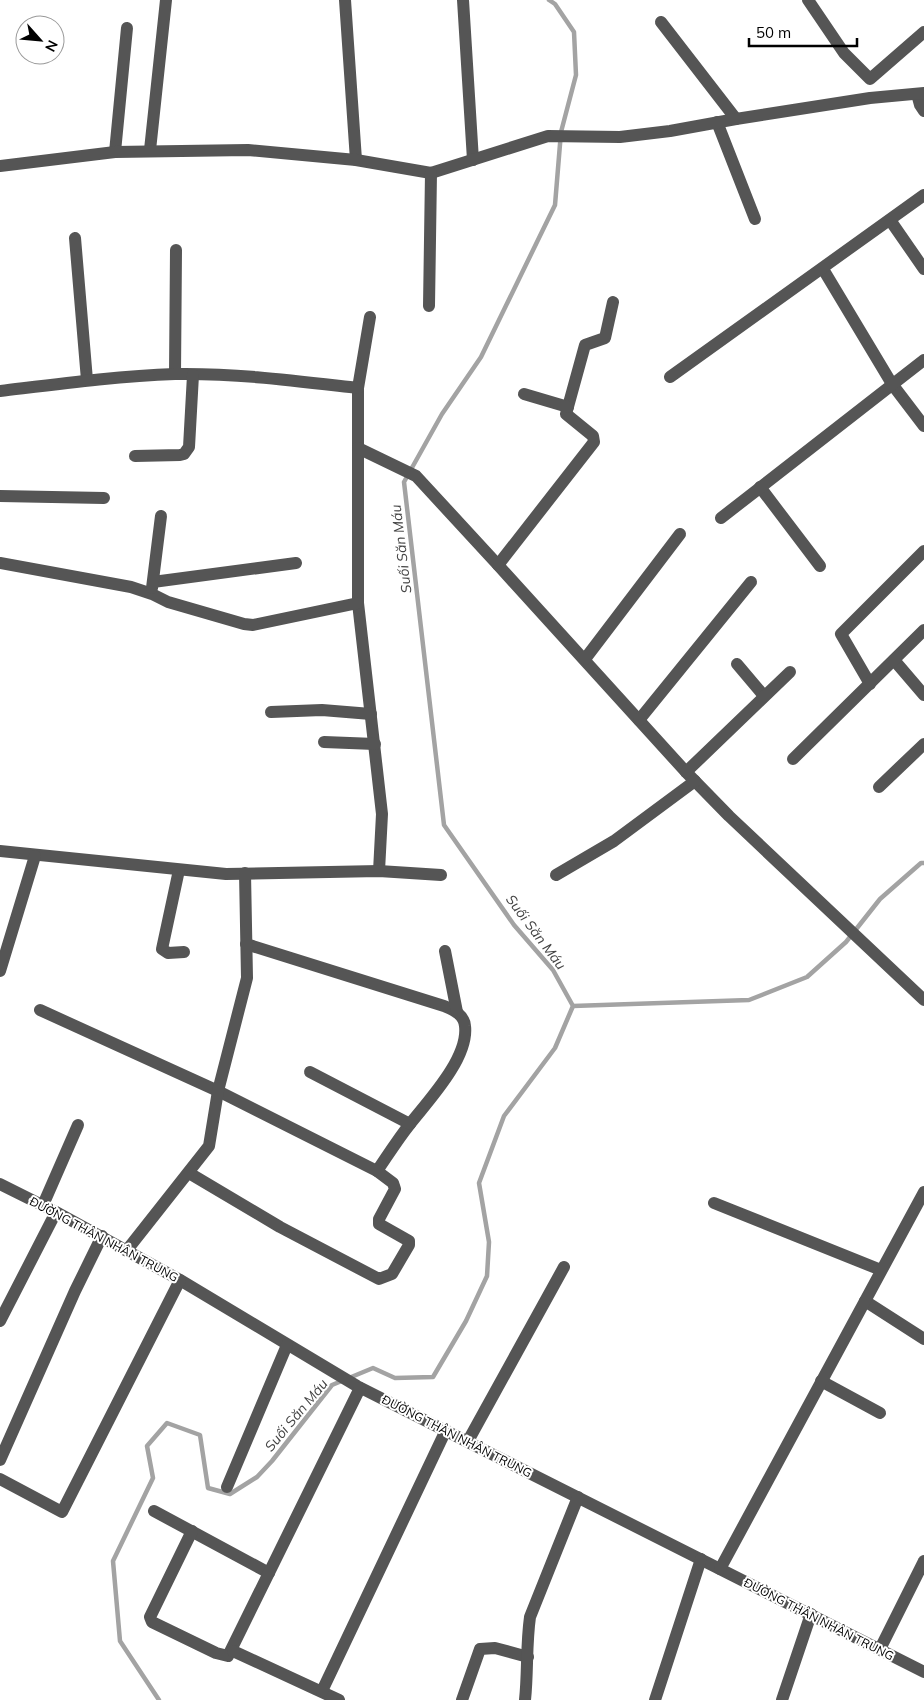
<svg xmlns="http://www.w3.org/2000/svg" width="924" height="1700" viewBox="0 0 924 1700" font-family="Mulish,sans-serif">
  <rect width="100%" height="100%" fill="#fff"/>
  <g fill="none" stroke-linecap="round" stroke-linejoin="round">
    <g stroke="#a3a3a3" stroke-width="4.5">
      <polyline points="573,1006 749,1000 807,977 846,942 880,899 921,863 924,863"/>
      <polyline points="159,1700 120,1641 113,1561 153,1478 147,1446 167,1423 200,1435 208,1488 230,1494 257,1477 272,1461 332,1385 373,1368 395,1378 433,1377 466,1321 487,1276 489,1242 479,1183 504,1116 555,1048 573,1006 553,970 514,925 444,825 404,482 442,414 481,357 555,205 561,132 576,75 574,32 555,4 549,0"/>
    </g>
    <g stroke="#555" stroke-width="12">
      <polyline points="345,0 356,160"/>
      <polyline points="463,0 473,160"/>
      <polyline points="808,0 844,53 870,79 924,32"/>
      <polyline points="661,22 736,119"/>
      <polyline points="917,94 920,105 924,111"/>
      <polyline points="717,122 755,219"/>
      <polyline points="150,150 166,0"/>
      <polyline points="115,152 127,28"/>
      <polyline points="0,166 115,152 248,150 356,160 431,173 548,136 620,137 670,131 736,119 870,98 924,93"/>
      <polyline points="890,220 924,269"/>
      <polyline points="75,238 87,380"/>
      <polyline points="823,269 892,384 924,426"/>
      <polyline points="613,302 605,338 585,345 566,414 593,436 594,442 498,565 686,772 729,816 924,1000"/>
      <polyline points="429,306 431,173"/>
      <polyline points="370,317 358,388 358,603 382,814 379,871"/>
      <polyline points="175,374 176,250"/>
      <polyline points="670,377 924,195"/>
      <path d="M0,391C58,384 117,376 175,374C237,373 297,381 358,388"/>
      <polyline points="524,394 568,407"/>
      <polyline points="358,448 416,476 498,565"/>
      <polyline points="135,456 180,455 184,454 189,447 193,375"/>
      <polyline points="760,487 820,566"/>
      <polyline points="0,496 104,498"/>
      <polyline points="721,518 924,360"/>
      <polyline points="0,563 131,587 152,594 168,602 244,624 253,625 358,603"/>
      <polyline points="153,582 296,563"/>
      <polyline points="152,588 161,516"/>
      <polyline points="585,659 680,534"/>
      <polyline points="894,660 924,695"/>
      <polyline points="737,664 764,696"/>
      <polyline points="870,684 841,634 924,551"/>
      <polyline points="271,712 322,710 371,714"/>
      <polyline points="639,720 751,582"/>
      <polyline points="324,742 375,744"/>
      <polyline points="793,759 924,630"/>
      <polyline points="686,772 790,672"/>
      <polyline points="879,787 924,744"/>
      <polyline points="0,851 226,874 379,871 441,875"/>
      <polyline points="179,870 162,949 168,953 184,952"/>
      <polyline points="556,875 614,841 695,781"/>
      <path d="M246,944L444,1006C453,1010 464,1014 465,1026C469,1058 428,1101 410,1124C398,1139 388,1155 377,1171"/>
      <polyline points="445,951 457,1012"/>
      <polyline points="0,971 35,856"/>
      <polyline points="40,1010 218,1091 377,1171 393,1183 395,1189 379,1219 379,1224 409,1241 409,1245 392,1274 379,1279 280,1227 189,1173"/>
      <polyline points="310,1072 410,1124"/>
      <polyline points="0,1184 56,1212 180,1280 357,1386 924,1672"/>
      <polyline points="714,1203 881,1270"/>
      <polyline points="43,1205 78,1125"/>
      <polyline points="127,1250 209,1146 218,1091 247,978 245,873"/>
      <polyline points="865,1301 924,1339"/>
      <polyline points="0,1321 56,1212"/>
      <polyline points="821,1381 880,1413"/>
      <polyline points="468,1441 564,1267"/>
      <polyline points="0,1460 75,1291 102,1236"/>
      <polyline points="0,1479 62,1512 180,1280"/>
      <polyline points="227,1487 287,1345"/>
      <polyline points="154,1511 269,1573"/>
      <polyline points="192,1531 150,1617 152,1622 216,1653 228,1656 360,1388"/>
      <polyline points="720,1569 924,1192"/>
      <polyline points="880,1649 924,1561"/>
      <polyline points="233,1651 339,1700"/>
      <polyline points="322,1691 446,1430"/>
      <polyline points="462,1700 480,1649 495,1648 528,1657"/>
      <path d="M525,1700C528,1672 526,1645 530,1617L578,1497"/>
      <polyline points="655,1700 701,1559"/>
      <polyline points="782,1700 811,1614"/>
    </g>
  </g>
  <g text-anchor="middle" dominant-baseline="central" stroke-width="4" stroke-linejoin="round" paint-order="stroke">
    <g font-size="12" fill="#000" stroke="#fff">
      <text transform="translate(104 1239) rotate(28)">ĐƯỜNG THÂN NHÂN TRUNG</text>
      <text transform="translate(457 1436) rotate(27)">ĐƯỜNG THÂN NHÂN TRUNG</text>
      <text transform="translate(819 1619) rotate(27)">ĐƯỜNG THÂN NHÂN TRUNG</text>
    </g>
    <g font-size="14" font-style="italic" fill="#444" stroke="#fff">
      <text transform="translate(401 549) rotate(-97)">Suối Săn Máu</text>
      <text transform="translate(536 932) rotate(53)">Suối Săn Máu</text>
      <text transform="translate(296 1415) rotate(-50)">Suối Săn Máu</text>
    </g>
  </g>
  <g transform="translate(40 40) rotate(117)"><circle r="24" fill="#ffffff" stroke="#999999"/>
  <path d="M0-4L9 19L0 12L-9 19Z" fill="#000000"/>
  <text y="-8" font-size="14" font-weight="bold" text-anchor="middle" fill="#000000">N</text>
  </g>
  <path d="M749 38v8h108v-8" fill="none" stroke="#000000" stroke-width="2.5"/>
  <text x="756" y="38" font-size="15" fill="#000000" stroke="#ffffff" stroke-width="4" paint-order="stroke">50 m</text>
</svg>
